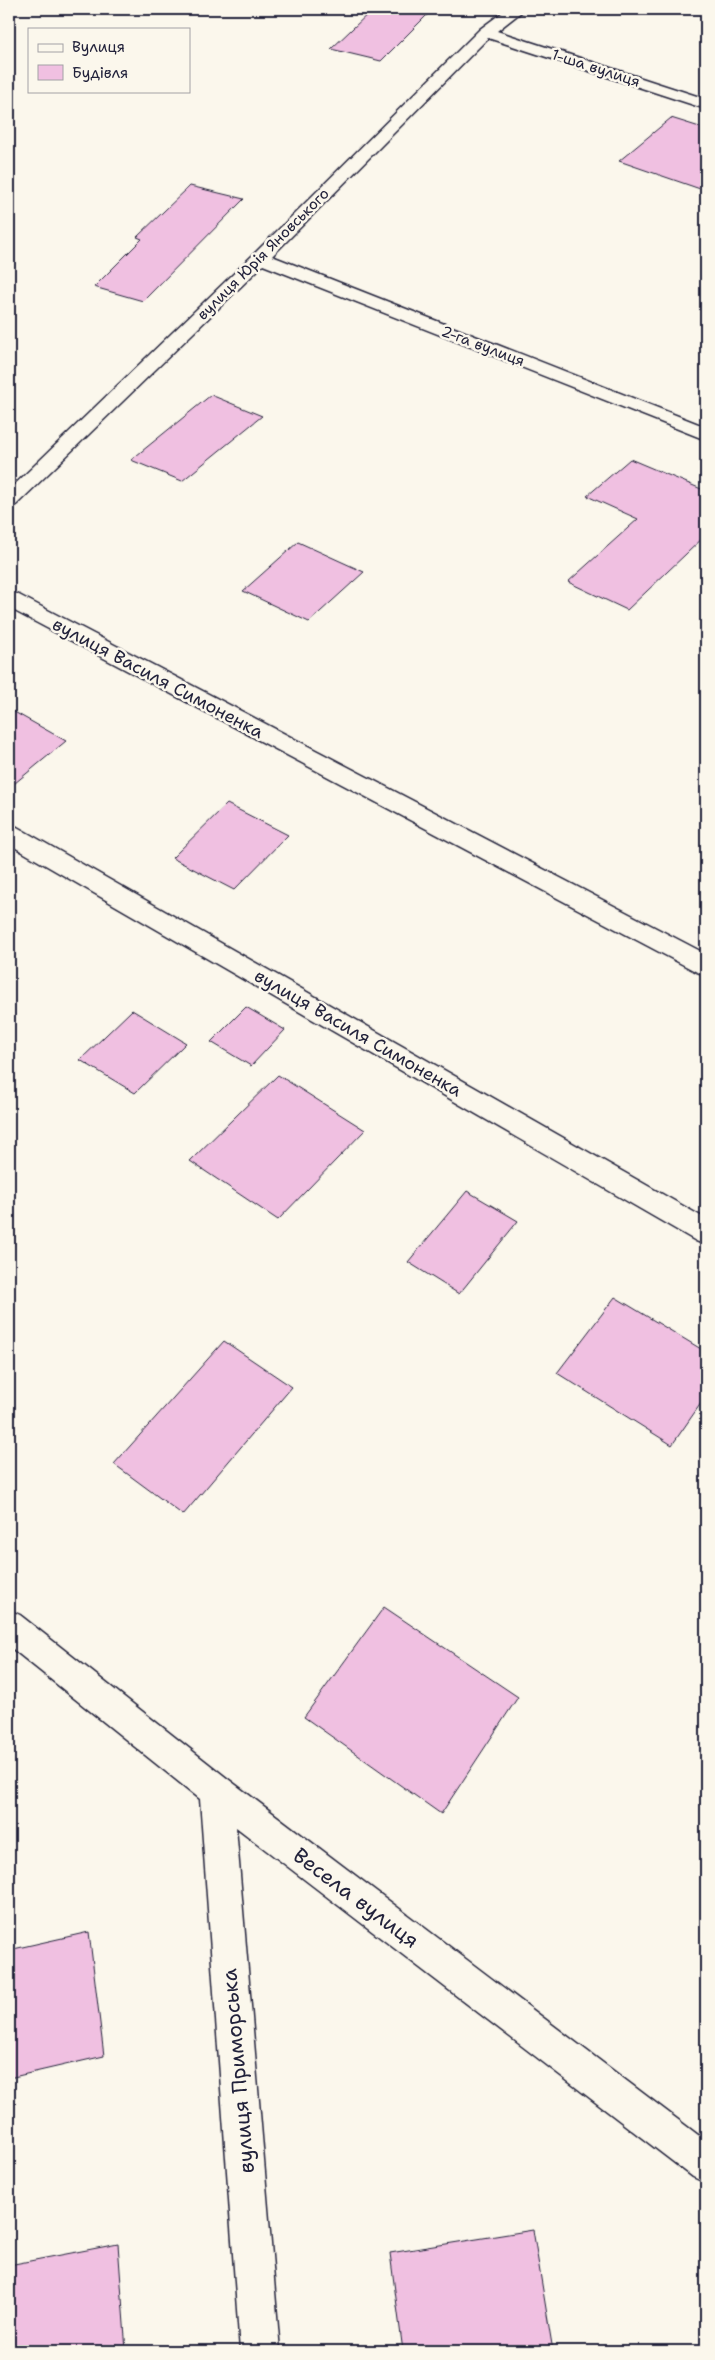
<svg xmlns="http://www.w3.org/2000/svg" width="715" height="2360" viewBox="0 0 715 2360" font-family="'Shantell Sans',sans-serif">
  <rect width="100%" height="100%" fill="#fbf7ec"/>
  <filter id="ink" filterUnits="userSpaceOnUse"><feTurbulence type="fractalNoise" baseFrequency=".02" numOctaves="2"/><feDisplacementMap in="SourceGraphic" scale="10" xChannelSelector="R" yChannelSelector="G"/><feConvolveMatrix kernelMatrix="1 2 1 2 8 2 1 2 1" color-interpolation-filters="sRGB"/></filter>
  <g filter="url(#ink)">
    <g fill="#f0c0e1" stroke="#22223b">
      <polygon points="373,9 433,9 381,61 331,49"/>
      <polygon points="671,118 706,129 706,191 619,161"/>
      <polygon points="190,186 244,199 143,301 94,287 142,239 137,237"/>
      <polygon points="211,395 262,416 182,481 131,460"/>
      <polygon points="630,459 706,491 706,535 627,610 568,582 638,519 587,496"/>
      <polygon points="298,542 364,572 309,622 243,591"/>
      <polygon points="9,709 66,741 9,788"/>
      <polygon points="227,804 288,835 234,890 172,858"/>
      <polygon points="246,1007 285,1030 251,1066 211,1042"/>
      <polygon points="132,1010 186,1043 135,1093 80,1060"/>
      <polygon points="278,1075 365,1130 278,1220 190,1161"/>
      <polygon points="467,1191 518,1221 459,1294 408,1262"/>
      <polygon points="615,1297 706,1352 706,1396 672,1445 557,1373"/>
      <polygon points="224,1341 292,1387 183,1515 114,1464"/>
      <polygon points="384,1607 518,1697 441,1814 304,1717"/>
      <polygon points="89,1932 104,2056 9,2078 9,1950"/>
      <polygon points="533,2230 553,2351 403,2351 390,2253"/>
      <polygon points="118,2244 126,2351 9,2351 9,2265"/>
    </g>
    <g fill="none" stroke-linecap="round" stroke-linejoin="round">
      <g stroke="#22223b" stroke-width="3">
        <g id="minor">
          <polygon points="507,9 525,9 497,31 706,99 706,109 488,38 272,256 706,427 706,440 263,265 16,505 9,507 9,490 254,254 480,29"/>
          <polygon points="9,592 17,594 706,954 706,975 697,972 9,608"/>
          <polygon points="9,824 17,827 706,1219 706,1245 696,1241 9,844"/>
          <polygon points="9,1610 20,1615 228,1779 706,2141 706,2183 693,2177 236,1827 280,2351 240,2351 200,1799 9,1646"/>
        </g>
      </g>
      <use href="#minor" fill="#fbf7ec" fill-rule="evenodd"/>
    </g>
  </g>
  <g text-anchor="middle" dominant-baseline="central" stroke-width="5" stroke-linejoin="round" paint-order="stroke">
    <g font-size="15" fill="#22223b" stroke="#fbf7ec">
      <text transform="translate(596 68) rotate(18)">1-ша вулиця</text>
      <text transform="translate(263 254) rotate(-45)">вулиця Юрія Яновського</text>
      <text transform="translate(483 346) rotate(21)">2-га вулиця</text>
    </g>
    <g font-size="18" fill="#22223b" stroke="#fbf7ec">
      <text transform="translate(158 678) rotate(28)">вулиця Василя Симоненка</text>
      <text transform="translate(358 1033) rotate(30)">вулиця Василя Симоненка</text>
    </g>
    <g font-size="21" fill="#22223b" stroke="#fbf7ec">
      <text transform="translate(356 1898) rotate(37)">Весела вулиця</text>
      <text transform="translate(238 2071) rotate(-95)">вулиця Приморська</text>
    </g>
  </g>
  <rect width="715" height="2360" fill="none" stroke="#fbf7ec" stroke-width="30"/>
  <rect x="15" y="15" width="685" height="2330" fill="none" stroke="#22223b" stroke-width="2" filter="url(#ink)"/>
  <rect x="28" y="28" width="162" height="65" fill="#fbf7ec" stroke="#a4a2a5"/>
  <rect x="38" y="44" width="25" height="8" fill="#fbf7ec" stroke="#a4a2a5"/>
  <text x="72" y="52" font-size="15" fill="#22223b">Вулиця</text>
  <rect x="38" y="65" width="25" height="15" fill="#f0c0e1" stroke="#a4a2a5"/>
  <text x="72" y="78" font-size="15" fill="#22223b">Будівля</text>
</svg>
